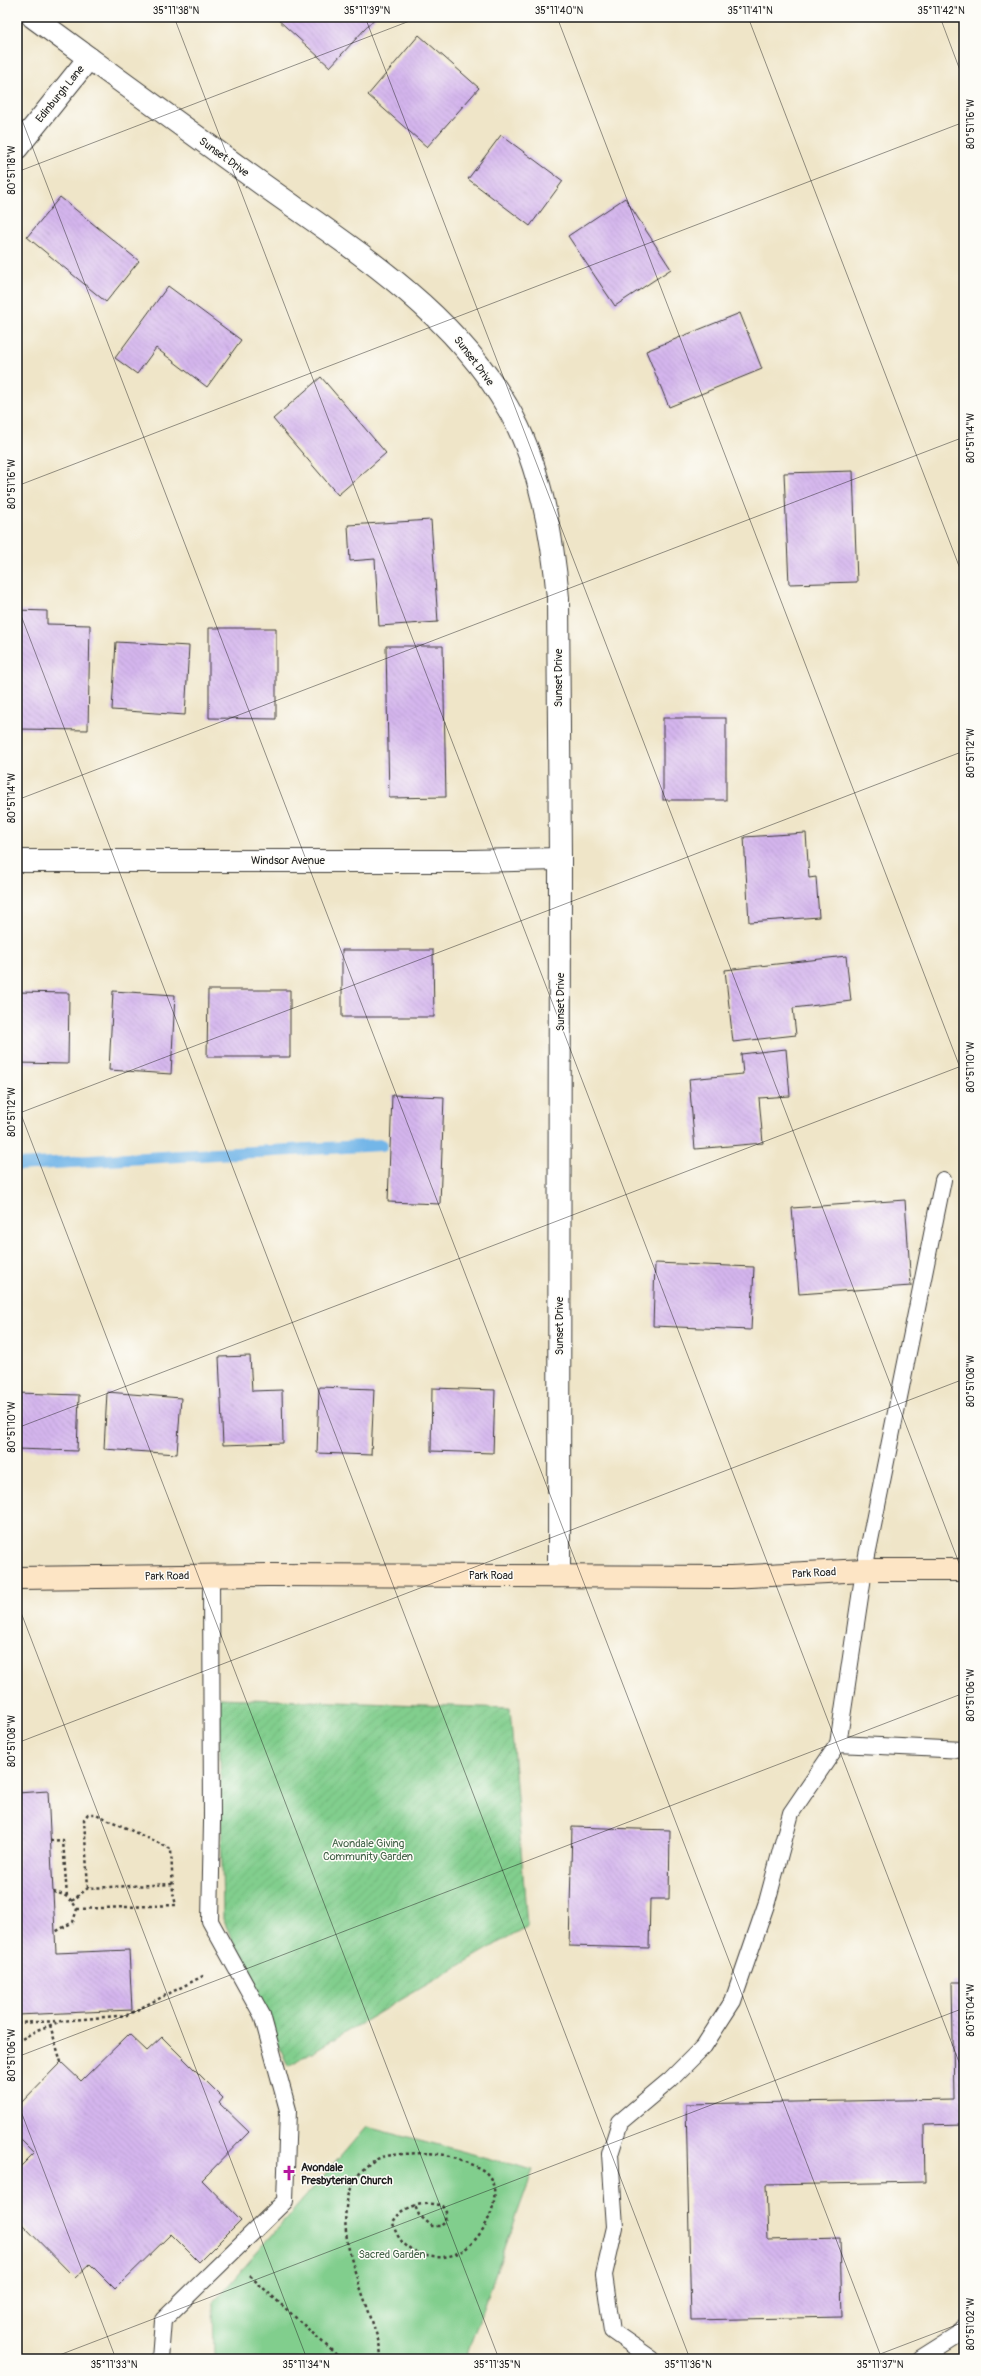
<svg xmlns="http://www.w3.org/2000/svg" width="981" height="2376" viewBox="0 0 981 2376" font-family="Pangolin,sans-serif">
  <defs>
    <pattern id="garden-furrows" width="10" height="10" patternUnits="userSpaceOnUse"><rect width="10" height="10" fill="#81ce8d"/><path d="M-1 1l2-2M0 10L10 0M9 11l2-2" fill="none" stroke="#6fb079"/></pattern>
    <pattern id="building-back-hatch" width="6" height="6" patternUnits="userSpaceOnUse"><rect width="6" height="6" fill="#d4b5ed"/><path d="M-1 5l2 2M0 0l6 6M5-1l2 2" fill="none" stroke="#b59bcb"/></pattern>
  </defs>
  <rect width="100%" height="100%" fill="#fdfcf7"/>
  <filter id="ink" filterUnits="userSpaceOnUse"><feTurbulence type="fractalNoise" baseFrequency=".025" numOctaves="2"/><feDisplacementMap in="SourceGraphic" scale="8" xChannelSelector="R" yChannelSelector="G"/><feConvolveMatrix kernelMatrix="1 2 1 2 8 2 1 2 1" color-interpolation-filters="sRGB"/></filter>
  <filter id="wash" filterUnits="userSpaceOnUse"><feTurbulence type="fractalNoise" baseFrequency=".012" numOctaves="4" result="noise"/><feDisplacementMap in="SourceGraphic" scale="16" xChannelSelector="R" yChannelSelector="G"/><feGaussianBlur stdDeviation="0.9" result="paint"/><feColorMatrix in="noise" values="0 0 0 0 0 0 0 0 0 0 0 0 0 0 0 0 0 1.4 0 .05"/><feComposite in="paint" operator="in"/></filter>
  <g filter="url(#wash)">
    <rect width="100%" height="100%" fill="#efe5c8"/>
    <polygon fill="#81ce8d" stroke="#4e7554" points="367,2126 533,2170 465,2359 214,2359 213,2303"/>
    <polygon fill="url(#garden-furrows)" stroke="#4e7554" points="219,1698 510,1708 527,1926 288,2066 223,1919"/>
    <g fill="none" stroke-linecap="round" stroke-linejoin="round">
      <polyline stroke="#73b6e8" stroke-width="12" points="17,1165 382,1145"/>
    </g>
    <g id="blocks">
      <g fill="url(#building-back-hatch)">
        <polygon points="275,17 376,17 330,67"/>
        <polygon points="419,35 479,88 427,147 368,95"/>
        <polygon points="501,135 563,181 530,226 468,179"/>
        <polygon points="60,197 139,261 106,302 27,237"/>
        <polygon points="625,198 671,269 615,306 568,236"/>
        <polygon points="168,286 241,340 207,387 156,348 137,374 115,358"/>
        <polygon points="740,313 762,369 669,407 646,351"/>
        <polygon points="321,377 386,453 338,495 273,419"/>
        <polygon points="853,471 857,582 789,584 784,473"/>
        <polygon points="431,520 438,622 379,626 375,559 350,561 348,525"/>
        <polygon points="17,610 47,611 47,624 90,625 88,730 17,729"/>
        <polygon points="209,628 276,628 276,719 209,718"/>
        <polygon points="116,642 189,646 185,715 112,710"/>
        <polygon points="386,646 443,646 446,797 389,798"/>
        <rect x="663" y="718" width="63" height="82"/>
        <polygon points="806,833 809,878 816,877 819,917 749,922 744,837"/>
        <polygon points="342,950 433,950 434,1017 342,1017"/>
        <polygon points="846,956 851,1001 793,1008 796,1035 733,1042 725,970"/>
        <polygon points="208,990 290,990 290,1057 207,1057"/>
        <polygon points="113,991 175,995 171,1074 109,1070"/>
        <polygon points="17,992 69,993 68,1064 17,1063"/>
        <polygon points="786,1049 790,1096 759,1098 763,1143 695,1149 689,1079 743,1074 741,1054"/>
        <polygon points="392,1095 444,1097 440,1204 388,1202"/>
        <polygon points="905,1200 911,1286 799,1294 792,1208"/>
        <polygon points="655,1263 754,1267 751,1330 653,1326"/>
        <polygon points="250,1356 252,1391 282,1390 283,1443 223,1445 219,1357"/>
        <polygon points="319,1387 374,1389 371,1455 317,1453"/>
        <polygon points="432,1388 495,1390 493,1453 431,1451"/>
        <polygon points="107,1392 181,1398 177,1454 104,1449"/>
        <polygon points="17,1393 79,1395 77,1451 17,1449"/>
        <polygon points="48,1791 56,1953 129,1950 132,2010 17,2015 17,1793"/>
        <polygon points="572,1827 670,1830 669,1899 650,1899 649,1948 569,1946"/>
        <polygon points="952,1982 964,1982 964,2124 924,2125 925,2182 766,2185 768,2240 840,2238 842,2317 691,2320 686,2104 954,2099"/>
        <polygon points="129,2034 147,2051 162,2037 223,2098 219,2103 249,2132 202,2180 241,2220 199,2262 171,2234 115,2289 90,2264 75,2278 17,2219 17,2170 34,2153 17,2136 17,2107 61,2062 81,2081"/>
      </g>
    </g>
  </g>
  <g filter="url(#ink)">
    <use href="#blocks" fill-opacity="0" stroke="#3c3a36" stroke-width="1"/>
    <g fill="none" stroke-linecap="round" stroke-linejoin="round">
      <g stroke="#3c3a36" stroke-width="18">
        <g id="service">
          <polyline points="838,1744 864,1570 943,1180"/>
          <polyline points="160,2359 163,2320 285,2201 288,2110 262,2015 210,1921 212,1822 211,1575"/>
          <polyline points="652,2359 612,2331 604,2275 615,2227 610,2154 620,2122 670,2080 704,2046 733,2001 767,1902 791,1813 838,1744 964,1750"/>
          <polyline points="920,2359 958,2335 964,2327"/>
        </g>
      </g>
      <g stroke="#3c3a36" stroke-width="24">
        <g id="minor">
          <path d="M33,17C109,73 185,128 262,184C357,252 465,318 518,427C543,480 553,541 558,598L560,859L559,1575"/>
          <polyline points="17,148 89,58"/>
          <polyline points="17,861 470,861 560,859"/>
        </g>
      </g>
      <g stroke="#3c3a36" stroke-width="24">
        <polyline id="secondary" points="17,1578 268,1575 731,1577 864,1570 964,1570"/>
      </g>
      <g stroke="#3c3a36" stroke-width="2.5" stroke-dasharray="3 3" stroke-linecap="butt">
        <polyline points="50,1841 63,1840 67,1897"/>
        <path d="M53,1892C65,1894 71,1898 77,1909L73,1922L55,1932"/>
        <polyline points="72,1901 88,1888 173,1884"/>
        <polyline points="77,1909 176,1905 173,1893 171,1849 96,1814 88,1814 84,1819 88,1888"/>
        <polyline points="17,2023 58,2021"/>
        <polyline points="50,2025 61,2062"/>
        <polyline points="17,2042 37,2030 62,2021 127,2015 205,1975"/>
        <polyline points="17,2106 18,2106"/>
        <polyline points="250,2276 341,2359"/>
        <path d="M381,2359C381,2346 376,2333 372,2321C358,2278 327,2215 360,2173C368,2163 379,2156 393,2155C411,2153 442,2151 459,2159C466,2163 477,2166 484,2171C509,2191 484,2238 462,2251C435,2266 398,2253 393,2222C402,2206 425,2200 442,2206L446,2212L445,2221L440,2226H432L419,2215L415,2206"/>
      </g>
      <use href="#service" stroke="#fff" stroke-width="16"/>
      <use href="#minor" stroke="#fff" stroke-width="22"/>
      <use href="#secondary" stroke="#fde5c5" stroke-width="22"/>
    </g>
  </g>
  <path fill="none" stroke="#1c1c1c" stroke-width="1" stroke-opacity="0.45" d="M174,17L964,2075M365,17L964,1576M557,17L964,1078M748,17L964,579M940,17L964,81M17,107L882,2359M17,172L420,17M17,486L964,122M17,605L690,2359M17,800L964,437M17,1104L499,2359M17,1114L964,751M17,1428L964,1065M17,1602L307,2359M17,1743L964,1379M17,2057L964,1693M17,2101L116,2359M49,2359L964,2008M867,2359L964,2322"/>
  <defs>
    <g id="church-bare" transform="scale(1.2)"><path d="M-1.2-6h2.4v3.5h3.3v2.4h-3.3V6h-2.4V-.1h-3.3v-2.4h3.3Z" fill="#b5179e" stroke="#fdfcf7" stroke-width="2.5" paint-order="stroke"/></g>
  </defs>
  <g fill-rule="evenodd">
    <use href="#church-bare" x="289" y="2173"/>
  </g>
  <g text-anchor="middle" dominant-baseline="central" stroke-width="3" stroke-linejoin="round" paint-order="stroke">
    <g font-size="11" fill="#1c1c1c" stroke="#fdfcf7">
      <text transform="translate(60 94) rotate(-51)">Edinburgh Lane</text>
      <text transform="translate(224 157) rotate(36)">Sunset Drive</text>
      <text transform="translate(474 361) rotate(53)">Sunset Drive</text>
      <text transform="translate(558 678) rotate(-90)">Sunset Drive</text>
      <text x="288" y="860">Windsor Avenue</text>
      <text transform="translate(560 1002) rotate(-90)">Sunset Drive</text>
      <text transform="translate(559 1326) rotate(-90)">Sunset Drive</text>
      <text transform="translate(814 1573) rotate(-3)">Park Road</text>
      <text x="491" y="1575">Park Road</text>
      <text transform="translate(167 1576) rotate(-1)">Park Road</text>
    </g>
    <g font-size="11" fill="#446349" stroke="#fdfcf7">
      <text x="368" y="1843">Avondale Giving<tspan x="368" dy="13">Community Garden</tspan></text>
      <text x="392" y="2254">Sacred Garden</text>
    </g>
    <g font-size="11" font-weight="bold" fill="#1c1c1c" stroke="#fdfcf7" text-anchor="start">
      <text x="301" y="2167">Avondale<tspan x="301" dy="13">Presbyterian Church</tspan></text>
    </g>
  </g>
  <rect width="981" height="2376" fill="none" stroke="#fdfcf7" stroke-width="44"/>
  <rect x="22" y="22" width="937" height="2332" fill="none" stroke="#1c1c1c" stroke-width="1.5"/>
  <g font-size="10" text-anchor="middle" fill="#1c1c1c">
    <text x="176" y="14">35°11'38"N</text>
    <text x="367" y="14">35°11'39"N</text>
    <text x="559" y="14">35°11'40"N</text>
    <text x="750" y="14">35°11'41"N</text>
    <text x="941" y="14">35°11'42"N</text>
    <text transform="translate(970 124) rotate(-90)" y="4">80°51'16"W</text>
    <text transform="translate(11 170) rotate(-90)" y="4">80°51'18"W</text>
    <text transform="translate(970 438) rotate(-90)" y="4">80°51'14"W</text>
    <text transform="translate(11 484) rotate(-90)" y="4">80°51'16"W</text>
    <text transform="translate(970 753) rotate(-90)" y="4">80°51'12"W</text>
    <text transform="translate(11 798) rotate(-90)" y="4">80°51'14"W</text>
    <text transform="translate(970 1067) rotate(-90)" y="4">80°51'10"W</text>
    <text transform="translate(11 1112) rotate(-90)" y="4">80°51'12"W</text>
    <text transform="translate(970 1381) rotate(-90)" y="4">80°51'08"W</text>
    <text transform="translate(11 1427) rotate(-90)" y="4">80°51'10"W</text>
    <text transform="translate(970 1695) rotate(-90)" y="4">80°51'06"W</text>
    <text transform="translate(11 1741) rotate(-90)" y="4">80°51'08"W</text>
    <text transform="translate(970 2010) rotate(-90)" y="4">80°51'04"W</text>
    <text transform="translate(11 2055) rotate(-90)" y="4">80°51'06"W</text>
    <text transform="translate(970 2324) rotate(-90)" y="4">80°51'02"W</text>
    <text x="114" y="2368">35°11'33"N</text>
    <text x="306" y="2368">35°11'34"N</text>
    <text x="497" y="2368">35°11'35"N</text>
    <text x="688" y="2368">35°11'36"N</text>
    <text x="880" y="2368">35°11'37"N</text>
  </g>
</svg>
